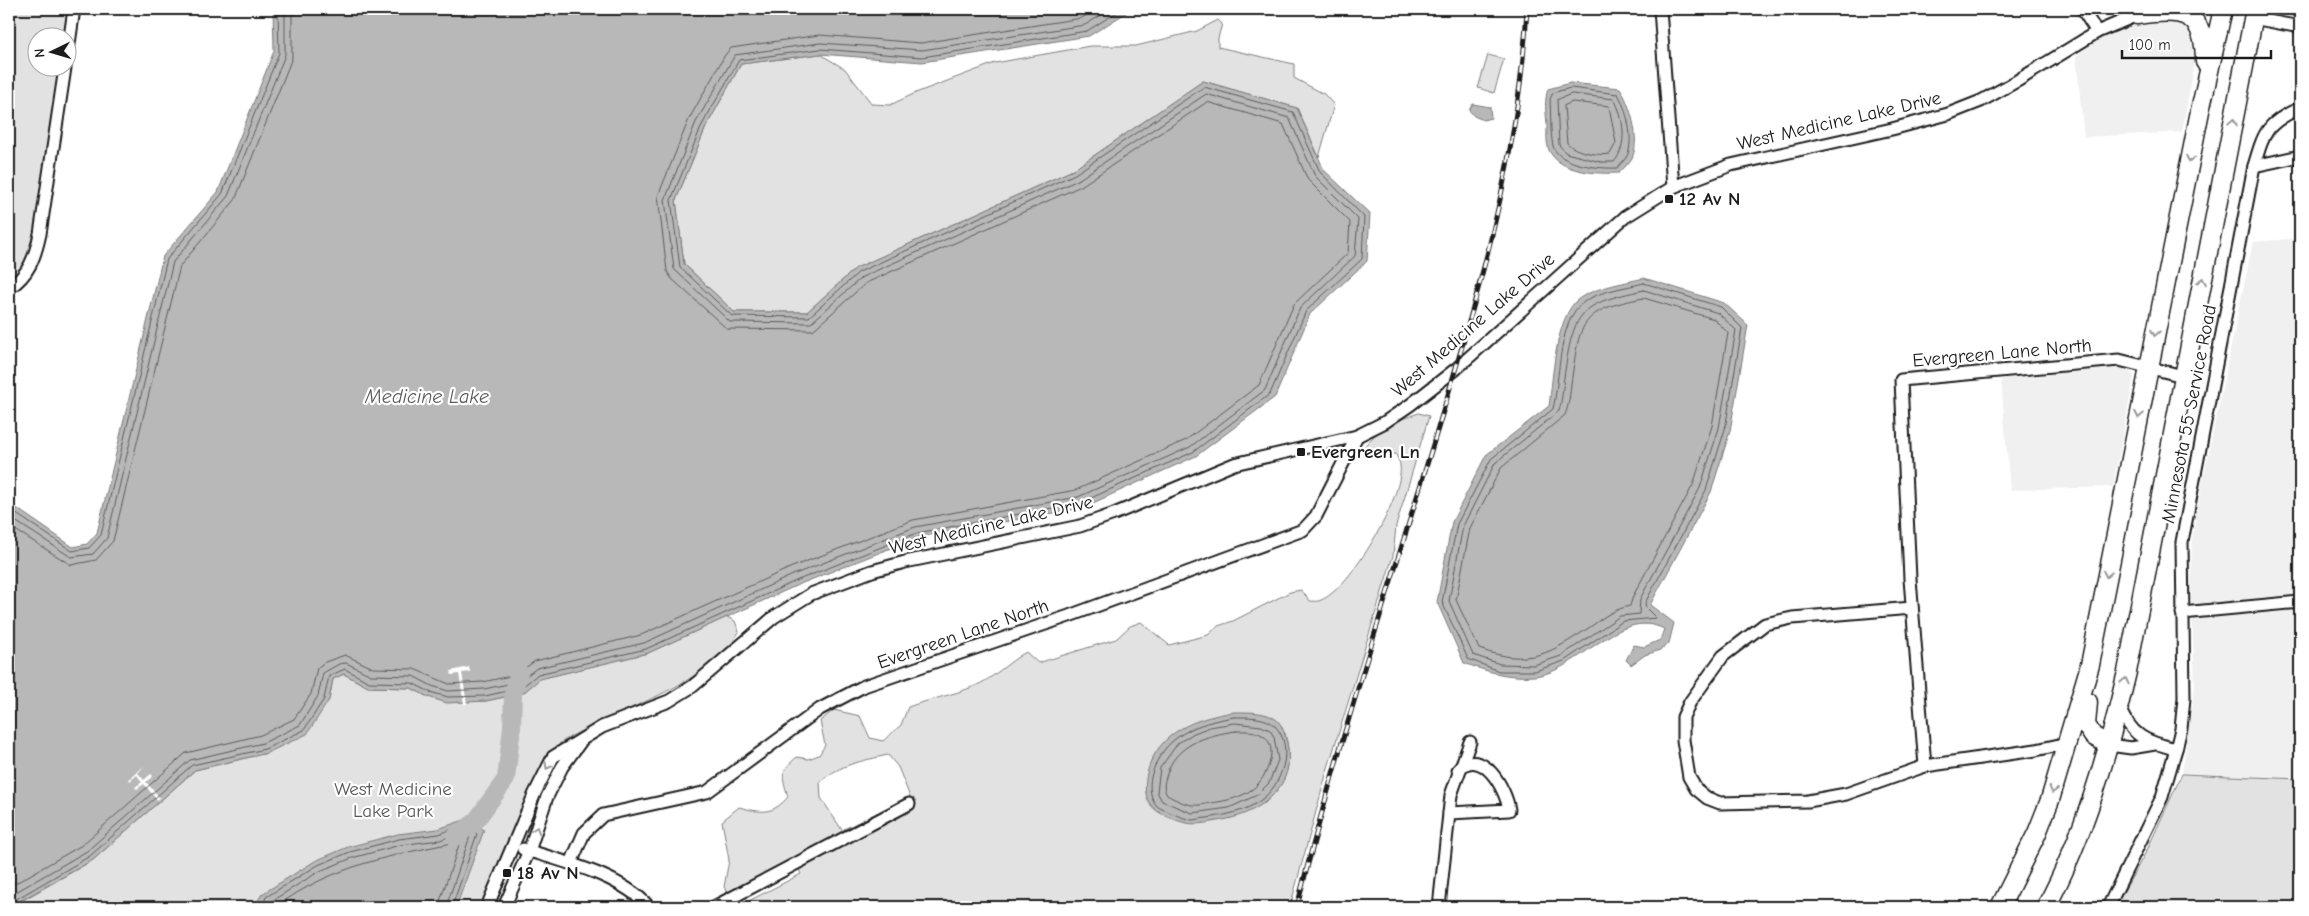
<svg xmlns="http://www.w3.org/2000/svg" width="2309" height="916" viewBox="0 0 2309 916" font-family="'Comic Neue',sans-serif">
  <rect width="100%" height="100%" fill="#fff"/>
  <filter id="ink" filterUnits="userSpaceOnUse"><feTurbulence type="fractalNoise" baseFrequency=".02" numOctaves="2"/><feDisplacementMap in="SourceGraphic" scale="10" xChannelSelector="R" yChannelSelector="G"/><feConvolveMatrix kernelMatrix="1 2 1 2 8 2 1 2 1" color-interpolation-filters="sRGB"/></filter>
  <g filter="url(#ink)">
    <g fill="#f0f0f0">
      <polygon points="2163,18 2190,25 2198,45 2182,132 2084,137 2076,56 2109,31"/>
      <polygon points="2300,238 2300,779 2182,774 2195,687 2191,586 2192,540 2202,484 2253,242"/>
      <polygon points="2127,367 2134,376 2113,487 2010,490 2001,379"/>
    </g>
    <g fill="#e2e2e2" stroke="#7f7f7f" fill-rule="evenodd">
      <polygon points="9,9 74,9 68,38 38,38 38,68 65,68 34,258 9,288"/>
      <polygon points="1218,20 1222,24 1218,38 1218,47 1294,64 1294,78 1324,94 1334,105 1319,157 1297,108 1203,81 1073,170 856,268 807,312 734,312 684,264 676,200 706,127 741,64 820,54 845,69 872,104 890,105 918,92 995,63 1090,46 1136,46 1197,31"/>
      <polygon points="1488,55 1504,59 1494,93 1478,88"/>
      <path d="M1419,413L1429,416L1396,526L1393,556L1327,771L1290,907H737L801,874L794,860L730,895L724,887L729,860L722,821L739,807C762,813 772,815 788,797C782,775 779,772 797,757L808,759L819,755L825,745L820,721L834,710L860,716L870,738L883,741L901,725L908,707C930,699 953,695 975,686C994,678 1008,662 1026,652L1038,663L1116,639L1130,626L1141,622L1169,645L1208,635L1218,626L1233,621L1290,592L1301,590L1310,601C1313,601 1318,602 1321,600C1350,589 1405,496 1400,465C1400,462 1397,458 1396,454L1367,455L1364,447C1376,430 1399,419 1419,413ZM1285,733C1293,766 1288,780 1264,804ZM888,755L898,767L910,797L842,830L821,798L820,782C840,764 862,761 888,755Z"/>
      <path d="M727,617L735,621L739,632C710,687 611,710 560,743L487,907H11L93,860L195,770L267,753L329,700L333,679L344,674L368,687L411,688L428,697L486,701L523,693L539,679L648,653Z"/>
      <polygon points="2182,774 2300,779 2300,907 2115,907 2146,852"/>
    </g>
    <g fill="#b8b8b8" stroke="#7a7a7a">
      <polygon points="273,9 1132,9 1089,36 922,62 820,54 741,64 706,127 676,200 684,264 734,312 807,312 856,268 1073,170 1203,81 1297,108 1324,170 1370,214 1367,261 1310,314 1275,397 1196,456 1082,508 919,537 800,584 648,653 540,679 523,693 486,701 447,703 428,697 411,688 368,687 344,674 333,679 329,700 307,734 267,753 195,770 93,860 9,907 9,503 73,547 87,544 97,533 163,256 218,192 274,51"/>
      <path d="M1570,83L1620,88C1630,105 1641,138 1632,158C1629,163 1623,169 1619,173C1598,174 1559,173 1549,150C1546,144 1547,131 1547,124C1546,112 1544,101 1548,89Z"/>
      <polygon points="1473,104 1490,107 1491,118 1483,120 1474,116 1469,110"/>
      <path d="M1644,278L1724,303L1748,325L1730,431L1711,492L1650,605L1674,623L1669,643L1660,650L1645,655L1631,665L1626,660L1634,645L1644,647L1660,640L1664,629C1618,606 1580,672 1534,676C1508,678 1488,672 1464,663L1437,602L1452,522L1486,455L1549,406C1553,378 1555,324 1575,302C1589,288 1625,283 1644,278Z"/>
      <path d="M1234,712C1247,712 1268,711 1278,721C1284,728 1287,741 1288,749C1294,792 1254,816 1217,821C1200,824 1192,826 1176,820C1165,815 1155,813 1149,802C1144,793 1145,783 1147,773C1158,731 1196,718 1234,712Z"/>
      <polygon points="467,819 484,830 456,907 257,907 257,902 262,894 315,861 348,847 398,834 438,829"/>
    </g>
    <g fill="#fff">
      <polygon points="469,667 470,672 462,673 467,704 464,704 459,674 451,675 451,671"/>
      <polygon points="144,766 138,773 144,780 151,774 153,776 146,782 160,798 157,800 144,784 137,789 135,787 142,782 137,775 130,781 129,779"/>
    </g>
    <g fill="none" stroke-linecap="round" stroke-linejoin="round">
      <g stroke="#5a5a5a" stroke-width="1">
        <path d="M1571,88L1618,94C1626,108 1635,140 1627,156C1625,160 1620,164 1617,168C1601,169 1558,165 1553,146C1550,132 1551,114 1550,99L1553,93Z"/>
        <path d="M1572,94L1614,99C1624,117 1628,146 1614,162H1601L1566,153L1559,145L1557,100Z"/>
        <path d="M1573,102L1609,106L1616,143L1610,154C1598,156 1575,152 1567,143L1564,106Z"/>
        <path d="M1644,283L1721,307L1742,328L1725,429L1706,490L1645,603L1646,608L1656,618L1623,621L1564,661L1535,671H1499L1468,659L1442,602L1457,524L1491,459L1553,409C1560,380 1558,328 1579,306C1594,291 1625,288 1644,283Z"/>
        <path d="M1644,290L1718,313L1736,330L1719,428L1700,488L1640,599L1639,614L1620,616L1561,656L1534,665L1500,664L1473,655L1449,601L1463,526L1495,463L1559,411C1562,401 1563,388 1564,377C1574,311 1578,304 1644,290Z"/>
        <path d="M1644,298L1714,319L1728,333L1712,426L1693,485L1633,596L1630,606C1615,609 1605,616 1593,625C1550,654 1530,667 1479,649L1456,600L1470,528L1501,468L1565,415C1569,405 1570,394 1571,384C1580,323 1578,310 1644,298Z"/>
        <polyline points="9,509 72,551 89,548 101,535 167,259 222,194 279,53 278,9"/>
        <polyline points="9,517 71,557 93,554 107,538 173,262 228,196 285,55 285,9"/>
        <polyline points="9,526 71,565 96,560 113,541 180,266 235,200 292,58 292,9"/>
        <path d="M1234,717C1246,717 1266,716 1275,726C1295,747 1282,785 1261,800C1245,812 1226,815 1207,818C1202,818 1197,820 1192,820C1187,820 1160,809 1157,806C1150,799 1149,786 1151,777C1162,736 1196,723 1234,717Z"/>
        <polygon points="1235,723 1261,726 1270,730 1274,737 1278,760 1269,783 1257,795 1229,808 1192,813 1162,801 1157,792 1160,768 1178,743 1194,733 1210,727"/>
        <path d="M1236,731C1245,731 1254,730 1262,735C1281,746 1266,778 1254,788C1241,798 1226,801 1211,803C1205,804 1197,806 1192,805C1184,804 1174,799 1167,795C1163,789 1164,783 1166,777C1174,744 1207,735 1236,731Z"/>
        <polyline points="9,887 82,845 186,753 261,735 294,719 311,694 317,668 325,662 345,655 373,668 414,669 449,684 483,682 515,675 535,661 641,635 792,567 913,520 1076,490 1186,440 1259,385 1294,304 1348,253 1350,222 1308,180 1283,124 1207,102 1081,186 866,283 813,330 727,329 671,278 667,271 658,196 689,119 725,55 731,48 819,35 921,43 1082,18 1096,9"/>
        <polyline points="9,896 87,851 190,760 263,743 300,725 318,696 323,673 339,664 346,663 371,675 413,676 432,686 448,691 484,689 518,682 537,668 644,643 795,574 915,527 1078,497 1190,447 1265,390 1300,308 1355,256 1358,219 1315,176 1289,118 1206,94 1078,180 862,277 811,323 730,322 674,269 665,200 696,122 735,55 820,43 922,50 1085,25 1111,9"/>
        <polyline points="10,907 13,901 90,856 192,765 265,749 304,730 324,699 329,676 345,669 369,682 412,683 430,692 448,697 485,696 521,688 538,674 646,649 798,580 917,533 1080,503 1193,452 1270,394 1306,311 1362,259 1364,217 1320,172 1293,112 1204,87 1075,174 859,272 809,317 732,316 680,267 671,200 702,125 739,60 820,49 922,57 1087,31 1122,9"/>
        <polyline points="262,907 266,897 318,865 350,852 399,839 439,834 466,824 477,834 452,907"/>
        <polyline points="268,907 270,902 320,871 352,858 400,845 440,840 466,831 470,836 446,907"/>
        <path d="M276,907C330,866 393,855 457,842L459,845L438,907"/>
      </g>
      <polyline stroke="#b8b8b8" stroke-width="18" points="455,837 475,822 506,779 512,727 513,694 519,672"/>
      <g stroke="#1c1c1c" stroke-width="15">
        <g id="minor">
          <polyline points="1660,9 1673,187"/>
          <polyline points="2082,9 2097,32"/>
          <polyline points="2294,9 2300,10"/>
          <polyline points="2252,10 2263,20 2300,27"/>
          <polyline points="68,51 74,9"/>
          <polyline points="2254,166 2300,156"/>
          <path d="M9,288C29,275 35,257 40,234L65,68"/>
          <polyline points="1912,608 1792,618 1765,624 1723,656 1690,702 1683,717 1683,740 1689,777 1696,789 1707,798 1720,803 1808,801 1846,794 1925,766 2036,750 2068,743"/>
          <polyline points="2182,613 2300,602"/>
          <polyline points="2109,745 2131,748 2155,744"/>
          <path d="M2176,749L2181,729L2184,698L2182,542L2254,166C2264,132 2266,123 2300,108"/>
          <polyline points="1925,766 1910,579 1901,380 2119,360 2183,376"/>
          <path d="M1449,813L1509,810C1506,789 1482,745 1458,770"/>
          <path d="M523,849C562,861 621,875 649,907"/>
          <polyline points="571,863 584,833 603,815 707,792 820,709 864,686 1069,616 1303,530 1316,516 1357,436"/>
          <polyline points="487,907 535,793 553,757 602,727 669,701 693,686 774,617 811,594 872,571 905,562 1080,526 1114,514 1234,464 1357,436 1385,422 1410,405 1456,369 1625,217 1673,187 1731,165 1892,129 1948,114 1981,101 2017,81 2097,32 2142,13"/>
          <polyline points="504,907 529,851 547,797 562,767 581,741"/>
          <polyline points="714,907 909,804"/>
          <polyline points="1439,907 1451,795 1470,742"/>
          <path d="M2108,907L2162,797L2176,749C2146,742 2130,736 2120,706"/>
        </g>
      </g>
      <g stroke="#1c1c1c" stroke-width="21">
        <g id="highway">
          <path d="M2137,15C2182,9 2205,10 2205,62"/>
          <polyline points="2088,702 2086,725 2093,736 2109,745"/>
          <polyline points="2000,907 2037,833 2050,800 2090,665 2200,111 2223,9"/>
          <path d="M2046,907C2085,834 2108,753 2127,672L2255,9"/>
        </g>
      </g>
      <use href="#minor" stroke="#fff" stroke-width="11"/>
      <use href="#highway" stroke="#fff" stroke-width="18"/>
      <g stroke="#1c1c1c" stroke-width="5">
        <path id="rail" d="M1297,907C1337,746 1390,587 1438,428C1480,289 1519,154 1527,9"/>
      </g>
      <use href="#rail" stroke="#fff" stroke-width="3" stroke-dasharray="9" stroke-linecap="butt"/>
    </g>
    <defs><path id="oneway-chevron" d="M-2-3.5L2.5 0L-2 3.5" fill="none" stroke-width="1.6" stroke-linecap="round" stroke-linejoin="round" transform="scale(1.25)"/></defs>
    <g stroke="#999">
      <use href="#oneway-chevron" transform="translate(2233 122) rotate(-79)"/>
      <use href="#oneway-chevron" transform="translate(2190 159) rotate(101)"/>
      <use href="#oneway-chevron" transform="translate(2202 281) rotate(-79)"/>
      <use href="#oneway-chevron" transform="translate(2155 333) rotate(101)"/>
      <use href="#oneway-chevron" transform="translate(2139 415) rotate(101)"/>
      <use href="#oneway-chevron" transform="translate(2107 574) rotate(101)"/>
      <use href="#oneway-chevron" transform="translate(2125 681) rotate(-77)"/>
      <use href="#oneway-chevron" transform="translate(548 766) rotate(119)"/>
      <use href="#oneway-chevron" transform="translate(2053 790) rotate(107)"/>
      <use href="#oneway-chevron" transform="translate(536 830) rotate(-72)"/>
    </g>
  </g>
  <g fill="#1c1c1c" stroke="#fff" stroke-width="2">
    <rect x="1664" y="194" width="10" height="10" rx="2.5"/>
    <rect x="1296" y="447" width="10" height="10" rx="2.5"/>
    <rect x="502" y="868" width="10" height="10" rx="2.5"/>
  </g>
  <g text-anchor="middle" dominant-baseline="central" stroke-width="4.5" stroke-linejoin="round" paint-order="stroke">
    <g font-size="19" fill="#1c1c1c" stroke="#fff">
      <text transform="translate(1839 121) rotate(-13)">West Medicine Lake Drive</text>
      <text transform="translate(1473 325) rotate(-41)">West Medicine Lake Drive</text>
      <text transform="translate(2002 353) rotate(-5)">Evergreen Lane North</text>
      <text transform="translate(2189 414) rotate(-79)">Minnesota 55 Service Road</text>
      <text transform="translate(991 525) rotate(-13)">West Medicine Lake Drive</text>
      <text transform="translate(963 634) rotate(-19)">Evergreen Lane North</text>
    </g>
    <g font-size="19" font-weight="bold" fill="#1c1c1c" stroke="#fff" text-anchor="start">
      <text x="1679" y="199">12 Av N</text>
      <text x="1311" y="452">Evergreen Ln</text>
      <text x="517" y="873">18 Av N</text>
    </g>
    <g font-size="19" fill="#575757" stroke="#fff">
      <text x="393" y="789">West Medicine<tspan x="393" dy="22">Lake Park</tspan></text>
    </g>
    <g font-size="20" font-style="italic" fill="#5a5a5a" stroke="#fff">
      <text x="427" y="396">Medicine Lake</text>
    </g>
  </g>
  <rect width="2309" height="916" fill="none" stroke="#fff" stroke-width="30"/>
  <rect x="15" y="15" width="2279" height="886" fill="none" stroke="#1c1c1c" stroke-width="2" filter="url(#ink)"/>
  <g transform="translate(52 52) rotate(265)"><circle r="24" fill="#ffffff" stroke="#a4a4a4"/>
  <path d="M0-4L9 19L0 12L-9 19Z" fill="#1c1c1c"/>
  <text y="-8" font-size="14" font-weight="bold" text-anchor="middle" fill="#1c1c1c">N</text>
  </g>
  <path d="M2122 50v8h149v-8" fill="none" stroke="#1c1c1c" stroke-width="2.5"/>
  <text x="2129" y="50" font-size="15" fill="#1c1c1c" stroke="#ffffff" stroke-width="4" paint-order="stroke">100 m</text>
</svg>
